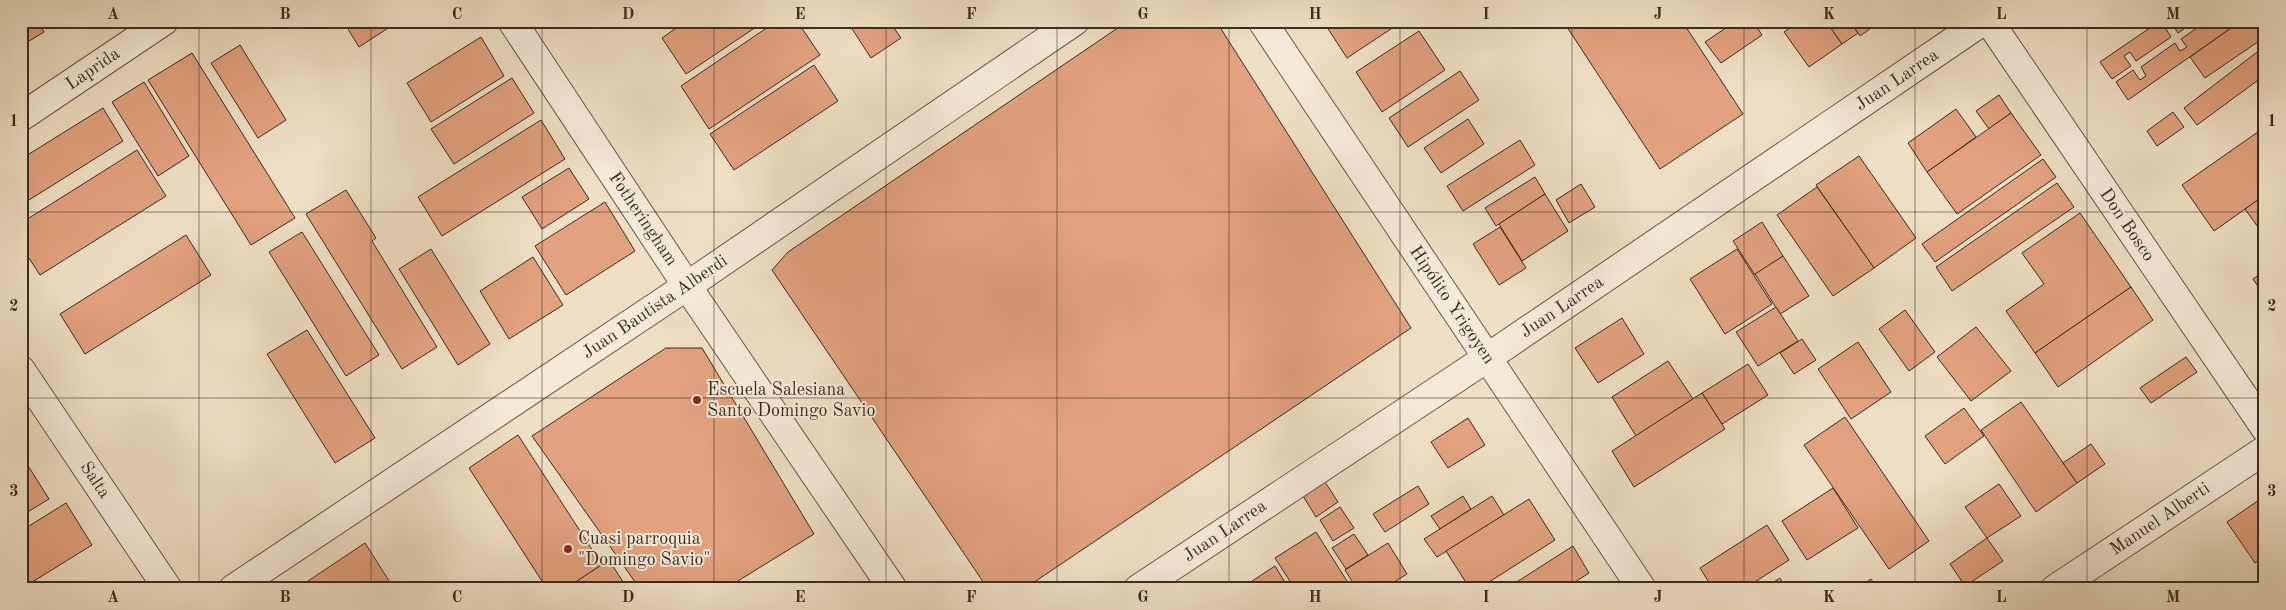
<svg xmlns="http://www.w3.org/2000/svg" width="2286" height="610" viewBox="0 0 2286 610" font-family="'Old Standard TT',serif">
  <rect width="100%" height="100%" fill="#efdfc4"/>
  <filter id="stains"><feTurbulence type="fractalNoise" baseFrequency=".004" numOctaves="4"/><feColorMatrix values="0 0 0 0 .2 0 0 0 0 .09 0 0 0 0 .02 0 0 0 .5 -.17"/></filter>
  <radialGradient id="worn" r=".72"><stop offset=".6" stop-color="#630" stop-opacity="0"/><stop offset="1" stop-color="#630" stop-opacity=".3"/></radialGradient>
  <g fill="#e2a17f" stroke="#3a2c20">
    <polygon points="21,21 38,21 44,32 21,46"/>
    <polygon points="343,21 399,21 359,47"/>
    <polygon points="686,21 765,21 686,74 662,38"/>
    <polygon points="777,21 797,21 820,55 709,129 681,86"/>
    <polygon points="847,21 889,21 901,38 871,58"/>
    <polygon points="1128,21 1216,21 1411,328 1024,589 988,589 772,270 788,252"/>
    <polygon points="1323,21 1403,21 1347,58"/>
    <polygon points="1563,21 1682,21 1743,114 1660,169"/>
    <polygon points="1736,21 1753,21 1762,35 1721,63 1705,42"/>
    <polygon points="1800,21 1826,21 1842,44 1809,67 1784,32"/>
    <polygon points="1826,21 1850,21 1858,33 1842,44"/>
    <polygon points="1850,21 1881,21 1860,36"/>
    <polygon points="2160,21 2195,21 2178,33 2172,24 2166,29 2171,37 2136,61 2130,52 2124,56 2131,66 2112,79 2100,62"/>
    <polygon points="2207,21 2221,21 2223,24 2227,21 2241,21 2128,100 2116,82 2133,70 2140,80 2146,76 2141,67 2175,43 2180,51 2187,47 2181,39"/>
    <polygon points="2241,21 2258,21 2265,32 2265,37 2205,78 2190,57"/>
    <polygon points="1419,31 1445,70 1382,112 1356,72"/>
    <polygon points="481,37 504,76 431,122 407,83"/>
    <polygon points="240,45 286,120 258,138 211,63"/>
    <polygon points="2265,46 2265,75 2197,125 2184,108"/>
    <polygon points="192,53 295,218 251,245 148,80"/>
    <polygon points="814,65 838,101 734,170 710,134"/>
    <polygon points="1460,71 1479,100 1408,147 1389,118"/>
    <polygon points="512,78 534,113 454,164 431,129"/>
    <polygon points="144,82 189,156 158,176 112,102"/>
    <polygon points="1999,95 2011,113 1989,129 1976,111"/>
    <polygon points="103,108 123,141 21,205 21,159"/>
    <polygon points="1956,109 1976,137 1927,172 1908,143"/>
    <polygon points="2173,112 2184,127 2157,146 2147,131"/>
    <polygon points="2011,113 2041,155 1957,214 1927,172"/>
    <polygon points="1468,119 1484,144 1441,173 1424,148"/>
    <polygon points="541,120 565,159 442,236 418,197"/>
    <polygon points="2265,127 2265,195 2214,231 2182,185"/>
    <polygon points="1520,140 1535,165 1463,211 1447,186"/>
    <polygon points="137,150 166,196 40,275 21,246 21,223"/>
    <polygon points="1859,156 1916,238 1874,268 1816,185"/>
    <polygon points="2043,159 2056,177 1935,262 1922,244"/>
    <polygon points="569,168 589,199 542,229 522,197"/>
    <polygon points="1535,177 1545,194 1496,226 1485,208"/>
    <polygon points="2057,183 2074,207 1952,291 1936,267"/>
    <polygon points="1581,184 1595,207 1569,223 1556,200"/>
    <polygon points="1817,187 1874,268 1833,296 1777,215"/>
    <polygon points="346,190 376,238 372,241 437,347 402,369 306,214"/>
    <polygon points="1545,194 1568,231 1522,261 1499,224"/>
    <polygon points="2265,195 2265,237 2245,209"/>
    <polygon points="605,202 635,251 566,295 535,246"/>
    <polygon points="2080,213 2131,287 2035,353 2006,311 2044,284 2022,253"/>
    <polygon points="1762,222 1783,256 1755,275 1733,241"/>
    <polygon points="1500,227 1526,268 1499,285 1473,244"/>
    <polygon points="302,232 379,355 346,376 269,252"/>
    <polygon points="186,235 211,275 85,354 60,314"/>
    <polygon points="431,249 490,344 458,365 399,269"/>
    <polygon points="1737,249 1772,304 1725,334 1690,279"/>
    <polygon points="1783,256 1809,296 1780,314 1755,274"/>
    <polygon points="533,257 563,305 509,339 480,291"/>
    <polygon points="2265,271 2265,297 2253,279"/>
    <polygon points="2131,287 2153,320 2058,387 2035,353"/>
    <polygon points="1776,307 1798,341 1758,366 1736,332"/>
    <polygon points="1905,310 1935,352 1909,371 1879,329"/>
    <polygon points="1622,318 1644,354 1598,383 1575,348"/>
    <polygon points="1976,327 2011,371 1971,401 1937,357"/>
    <polygon points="307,330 375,438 335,463 267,354"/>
    <polygon points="1802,339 1816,360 1794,374 1780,353"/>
    <polygon points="1858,342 1891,392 1851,419 1818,369"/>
    <polygon points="666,348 702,348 814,534 725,589 640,589 532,436"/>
    <polygon points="2186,357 2197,372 2151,403 2140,388"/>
    <polygon points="1668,361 1693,399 1636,436 1612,397"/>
    <polygon points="1748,364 1768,395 1722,424 1702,393"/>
    <polygon points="1702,393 1725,429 1634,487 1612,451"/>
    <polygon points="2021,402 2077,483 2036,512 1981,430"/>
    <polygon points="1964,408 1984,436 1945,464 1925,436"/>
    <polygon points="1845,417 1929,541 1889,569 1804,445"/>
    <polygon points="1468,418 1485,445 1448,468 1431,442"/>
    <polygon points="518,435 602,565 565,589 547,589 469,468"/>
    <polygon points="2091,444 2105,464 2077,483 2063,463"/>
    <polygon points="27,464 49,499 21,516 21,467"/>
    <polygon points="1325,482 1338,502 1316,517 1303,496"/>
    <polygon points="1999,484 2021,516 1987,538 1965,507"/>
    <polygon points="1418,486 1429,504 1385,532 1373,514"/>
    <polygon points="1833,488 1858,528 1807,560 1782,521"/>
    <polygon points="1463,496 1471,509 1440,529 1431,516"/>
    <polygon points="1492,496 1504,515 1437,557 1424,539"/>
    <polygon points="2265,496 2265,556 2255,563 2227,522"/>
    <polygon points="1529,499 1555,540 1478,589 1470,589 1446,551"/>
    <polygon points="66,503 92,545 21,589 21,531"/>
    <polygon points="1340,507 1354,528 1333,541 1320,520"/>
    <polygon points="1767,525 1789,560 1744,589 1713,589 1700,568"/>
    <polygon points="1316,532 1352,589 1295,589 1275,558"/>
    <polygon points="1354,534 1368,555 1346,569 1332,548"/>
    <polygon points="1987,538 2003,561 1965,586 1950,564"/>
    <polygon points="365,543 391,584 383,589 296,589"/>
    <polygon points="1388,543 1407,574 1383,589 1357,589 1345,570"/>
    <polygon points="1573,546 1589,573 1564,589 1514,589 1512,585"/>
    <polygon points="609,560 625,585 619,589 565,589"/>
    <polygon points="1275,566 1289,589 1240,589"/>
    <polygon points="1780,578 1786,589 1763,589"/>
    <polygon points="1871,579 1878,589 1856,589"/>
    <polygon points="542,581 547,589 530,589"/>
  </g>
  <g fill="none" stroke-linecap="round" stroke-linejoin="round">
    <g stroke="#675949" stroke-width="30">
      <g id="street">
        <polyline points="512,21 687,286 893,589"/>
        <polyline points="1262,21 1642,589"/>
        <polyline points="1989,21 2265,428"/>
        <polyline points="21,117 164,21"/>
        <polyline points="21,370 168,589"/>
        <polyline points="233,589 687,286 1075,21"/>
        <polyline points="1138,589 1487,358 1983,21"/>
        <polyline points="2055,589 2265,450"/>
      </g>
    </g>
    <use href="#street" stroke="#f5ead9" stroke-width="28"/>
  </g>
  <path fill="none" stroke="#3a2c20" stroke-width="1" stroke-opacity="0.55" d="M199,21V589M371,21V589M542,21V589M714,21V589M886,21V589M1057,21V589M1229,21V589M1400,21V589M1572,21V589M1744,21V589M1915,21V589M2087,21V589M21,212H2265M21,398H2265"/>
  <g fill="#8f2418" stroke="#f5ead9" stroke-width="2">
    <circle cx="697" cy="400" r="5"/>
    <circle cx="568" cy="549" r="5"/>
  </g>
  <g text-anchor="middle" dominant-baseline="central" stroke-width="4" stroke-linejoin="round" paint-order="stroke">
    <g font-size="18" fill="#3a2c20" stroke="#f5ead9">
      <text transform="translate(93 69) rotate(-34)">Laprida</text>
      <text transform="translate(1897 80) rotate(-34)">Juan Larrea</text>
      <text transform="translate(643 219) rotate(56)">Fotheringham</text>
      <text transform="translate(2127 225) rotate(56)">Don Bosco</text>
      <text transform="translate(1452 305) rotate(56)">Hipólito Yrigoyen</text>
      <text transform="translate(655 307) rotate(-34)">Juan Bautista Alberdi</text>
      <text transform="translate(1562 307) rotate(-34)">Juan Larrea</text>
      <text transform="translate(95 480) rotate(56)">Salta</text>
      <text transform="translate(2160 519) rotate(-34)">Manuel Alberti</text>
      <text transform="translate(1225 531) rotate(-34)">Juan Larrea</text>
    </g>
    <g font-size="18" fill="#3a2c20" stroke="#f5ead9" text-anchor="start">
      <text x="707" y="390">Escuela Salesiana<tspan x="707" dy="21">Santo Domingo Savio</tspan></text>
      <text x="578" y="539">Cuasi parroquia<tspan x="578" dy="21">"Domingo Savio"</tspan></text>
    </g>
  </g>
  <rect width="2286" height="610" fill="none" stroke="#efdfc4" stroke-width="55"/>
  <rect x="28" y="28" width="2230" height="554" fill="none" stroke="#3a2c20" stroke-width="2"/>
  <g font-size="16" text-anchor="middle" font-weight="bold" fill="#3a2c20">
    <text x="113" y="19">A</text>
    <text x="285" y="19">B</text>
    <text x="457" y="19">C</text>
    <text x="628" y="19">D</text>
    <text x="800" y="19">E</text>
    <text x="971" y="19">F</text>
    <text x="1143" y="19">G</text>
    <text x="1315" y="19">H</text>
    <text x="1486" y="19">I</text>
    <text x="1658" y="19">J</text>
    <text x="1829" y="19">K</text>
    <text x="2001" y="19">L</text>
    <text x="2173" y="19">M</text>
    <text x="14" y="126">1</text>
    <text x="2272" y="126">1</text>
    <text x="14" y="311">2</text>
    <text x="2272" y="311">2</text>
    <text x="14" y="496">3</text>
    <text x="2272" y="496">3</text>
    <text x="113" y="602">A</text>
    <text x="285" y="602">B</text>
    <text x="457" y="602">C</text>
    <text x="628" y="602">D</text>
    <text x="800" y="602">E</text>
    <text x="971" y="602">F</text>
    <text x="1143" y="602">G</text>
    <text x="1315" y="602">H</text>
    <text x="1486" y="602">I</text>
    <text x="1658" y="602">J</text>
    <text x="1829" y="602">K</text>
    <text x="2001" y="602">L</text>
    <text x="2173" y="602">M</text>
  </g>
  <rect width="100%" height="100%" filter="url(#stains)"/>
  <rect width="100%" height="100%" fill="url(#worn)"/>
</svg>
